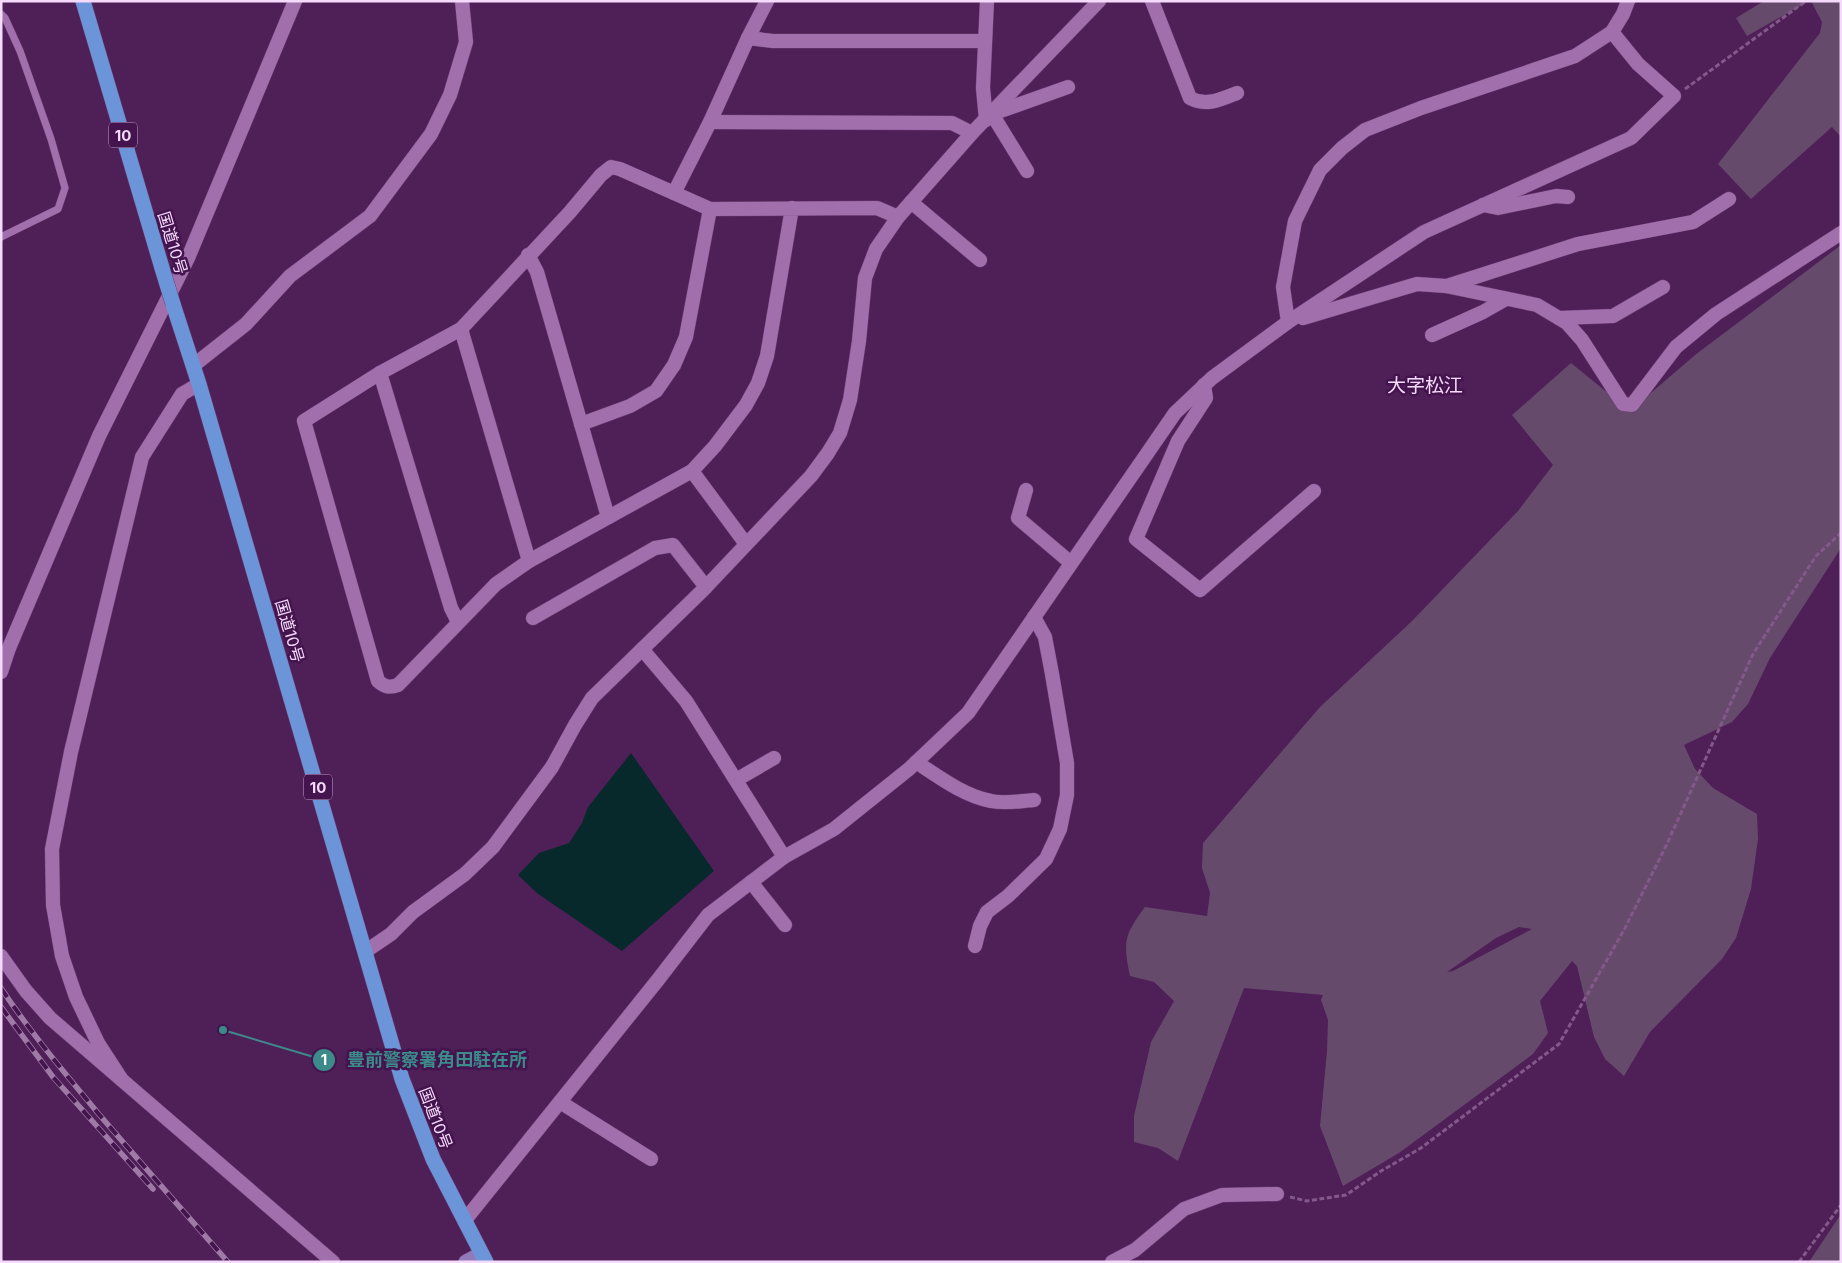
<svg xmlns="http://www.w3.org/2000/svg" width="1842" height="1263" viewBox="0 0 1842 1263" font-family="Inter,'Noto Sans JP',sans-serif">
  <rect width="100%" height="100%" fill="#4f1f58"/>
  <g fill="#664a6c" fill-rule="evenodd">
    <polygon points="1764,1 1809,1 1747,36 1736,18"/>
    <polygon points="1811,1 1841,1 1841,137 1832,127 1751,199 1718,164 1820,33 1822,22"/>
    <path d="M1841,245V548L1770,658L1748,704L1732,722L1684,745L1695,769L1713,788L1757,814L1758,839L1751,889L1736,938L1722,959L1650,1032L1624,1076L1605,1059L1594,1037L1577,966L1572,961L1540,1001L1548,1033L1533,1054L1399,1153L1343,1186L1320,1126L1327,1051L1328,1020L1321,1000L1323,995L1244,988L1178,1161L1158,1148L1134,1142V1116L1151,1042L1174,1001L1154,982L1130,976C1123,942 1124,935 1145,907L1207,916L1210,893L1202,868L1203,843L1320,707L1411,622L1518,511L1553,465L1512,415L1571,363L1630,411L1695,355ZM1519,927L1532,929L1453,971L1447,972L1496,938Z"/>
    <polygon points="1841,1214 1841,1262 1809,1262"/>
  </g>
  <polygon fill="#08292b" points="631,753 714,871 622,951 538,894 518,875 539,853 569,843 582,823 588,807"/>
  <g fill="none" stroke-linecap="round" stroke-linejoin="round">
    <g stroke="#6a3e72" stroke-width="8">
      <polyline id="lane" points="1,14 5,18 20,51 51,139 65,188 58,209 1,237"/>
    </g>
    <g stroke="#6a3e72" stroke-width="15">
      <g id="street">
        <path d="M1152,1L1190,98C1206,107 1222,99 1237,93"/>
        <polyline points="748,38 773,41 984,41"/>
        <polyline points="986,120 983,88 987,1"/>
        <polyline points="710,122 952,123 972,133"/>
        <polyline points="1027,171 992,114 1068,87"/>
        <polyline points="674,193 710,122 748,38 767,1"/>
        <polyline points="911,202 980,260"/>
        <polyline points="1483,205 1498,208 1556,196 1568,197"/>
        <path d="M792,208L767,356L758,383L746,405L715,446L692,471L529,561L496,584L398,685C389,688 385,687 378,681L304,421L380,373L461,329L570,212L601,175L611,167L620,169L710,209L877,208L898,217"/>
        <polyline points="528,255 537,272 608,517"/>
        <polyline points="1447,286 1578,244 1693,222 1729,199"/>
        <polyline points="1303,318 1417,284 1446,286 1537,305 1567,323 1582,340 1623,404 1632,405 1676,347 1716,314 1841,233"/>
        <polyline points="1559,318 1613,316 1663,287"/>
        <polyline points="1288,322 1283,287 1295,221 1320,170 1342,148 1365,130 1421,108 1575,56 1612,32 1623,14 1628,1"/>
        <polyline points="461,329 529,561"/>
        <polyline points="1432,335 1483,312 1506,299"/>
        <polyline points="194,365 246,324 290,276 370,216 431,134 450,95 466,42 462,1"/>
        <polyline points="380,373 451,608 458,622"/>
        <polyline points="1204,385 1206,398 1178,441 1136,539 1200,590 1314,491"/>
        <polyline points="581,424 630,406 656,391 674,365 686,337 710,209"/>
        <polyline points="692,471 746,544"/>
        <polyline points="1026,490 1018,518 1071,563"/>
        <polyline points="533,618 655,548 673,545 706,587"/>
        <polyline points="642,649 686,701 784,857"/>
        <polyline points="1,672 9,648 99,436 188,258 295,1"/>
        <path d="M916,762C939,777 964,796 991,801C1005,804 1020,801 1034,800"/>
        <polyline points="736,780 774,758"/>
        <polyline points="751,882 785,925"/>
        <polyline points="975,946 980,926 987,912 1008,896 1046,859 1060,829 1067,795 1067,763 1052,674 1045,637 1034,617"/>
        <polyline points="366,951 391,934 413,912 465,874 493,847 552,767 575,725 592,698 703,590 811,476 828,453 840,433 850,400 859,341 865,278 876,249 898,217 972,133 1099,1"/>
        <polyline points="1,956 26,991 50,1018 333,1262"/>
        <polyline points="122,1080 98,1043 76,997 62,956 53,905 52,849 71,752 142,457 182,394 199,384"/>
        <polyline points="560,1102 651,1159"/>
        <polyline points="465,1220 657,981 708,915 784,857 834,829 909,769 968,713 1175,413 1212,378 1288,322 1424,232 1631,138 1674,96 1638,64 1612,32"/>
        <polyline points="1112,1262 1135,1250 1184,1209 1222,1195 1277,1194"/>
      </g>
    </g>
    <g stroke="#6a3e72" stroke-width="16">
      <polyline id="secondary" points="466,1262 481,1254"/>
    </g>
    <g stroke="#6a3e72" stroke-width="16">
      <g id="highway">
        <polyline points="83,1 162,268"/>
        <polyline points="173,304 199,384 402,1079 433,1159 486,1262"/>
      </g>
    </g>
    <g stroke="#83598b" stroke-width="3" stroke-dasharray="5 2.5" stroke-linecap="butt">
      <polyline points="1685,89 1806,1"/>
      <polyline points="1290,1197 1307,1201 1346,1195 1381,1171 1421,1148 1559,1044 1624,930 1666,846 1753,654 1816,556 1841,533"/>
      <polyline points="1799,1262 1841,1205"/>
    </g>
    <use href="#lane" stroke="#a26fad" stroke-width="7"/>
    <use href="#street" stroke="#a26fad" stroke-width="14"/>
    <use href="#secondary" stroke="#927aba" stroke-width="15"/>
    <use href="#highway" stroke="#6c95d9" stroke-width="15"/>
    <g stroke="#a07aa7" stroke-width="5.5">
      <g id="rail">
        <path d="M1,988C30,1032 64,1072 97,1112C140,1162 184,1212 228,1262"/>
        <polyline points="1,1007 53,1077 153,1189"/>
      </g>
    </g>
    <use href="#rail" stroke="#43144d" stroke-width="4" stroke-dasharray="11" stroke-linecap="butt"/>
    <g stroke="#6a3e72" stroke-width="16" stroke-linecap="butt">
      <polyline id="highway-bridge" points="162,268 173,304"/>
    </g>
    <use href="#highway-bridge" stroke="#6c95d9" stroke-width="15"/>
  </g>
  <g text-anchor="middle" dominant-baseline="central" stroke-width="5" stroke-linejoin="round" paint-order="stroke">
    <g fill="#43144d" stroke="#c09fc8" stroke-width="1">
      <rect x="109" y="122.5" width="28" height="25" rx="4"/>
      <rect x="304" y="774.5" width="28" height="25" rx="4"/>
    </g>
    <g font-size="15" font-weight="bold" fill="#f6dafc">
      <text x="123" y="135">10</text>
      <text x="318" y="787">10</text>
    </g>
    <g font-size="16" fill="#f6dafc" stroke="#43144d">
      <text transform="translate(173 243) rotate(73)">国道10号</text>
      <text transform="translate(290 631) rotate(74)">国道10号</text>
      <text transform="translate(436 1118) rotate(69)">国道10号</text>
    </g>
    <g font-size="19" fill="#f6dafc" stroke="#43144d">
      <text x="1425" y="385">大字松江</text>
    </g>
  </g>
  <path fill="none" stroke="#3d8a8a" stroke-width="2" d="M223 1030L324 1060"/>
  <g fill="#3d8a8a" stroke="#43144d" stroke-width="2">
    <circle cx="223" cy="1030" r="5"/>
    <circle cx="324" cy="1060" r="12"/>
  </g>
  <g font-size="15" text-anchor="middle" font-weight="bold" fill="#fff">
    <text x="324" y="1065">1</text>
  </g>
  <g font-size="18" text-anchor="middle" font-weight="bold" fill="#3d8a8a" stroke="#43144d" stroke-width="5" stroke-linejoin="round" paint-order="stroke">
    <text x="437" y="1066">豊前警察署角田駐在所</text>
  </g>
  <rect width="1842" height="1263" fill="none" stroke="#f6dafc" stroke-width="5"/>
</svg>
